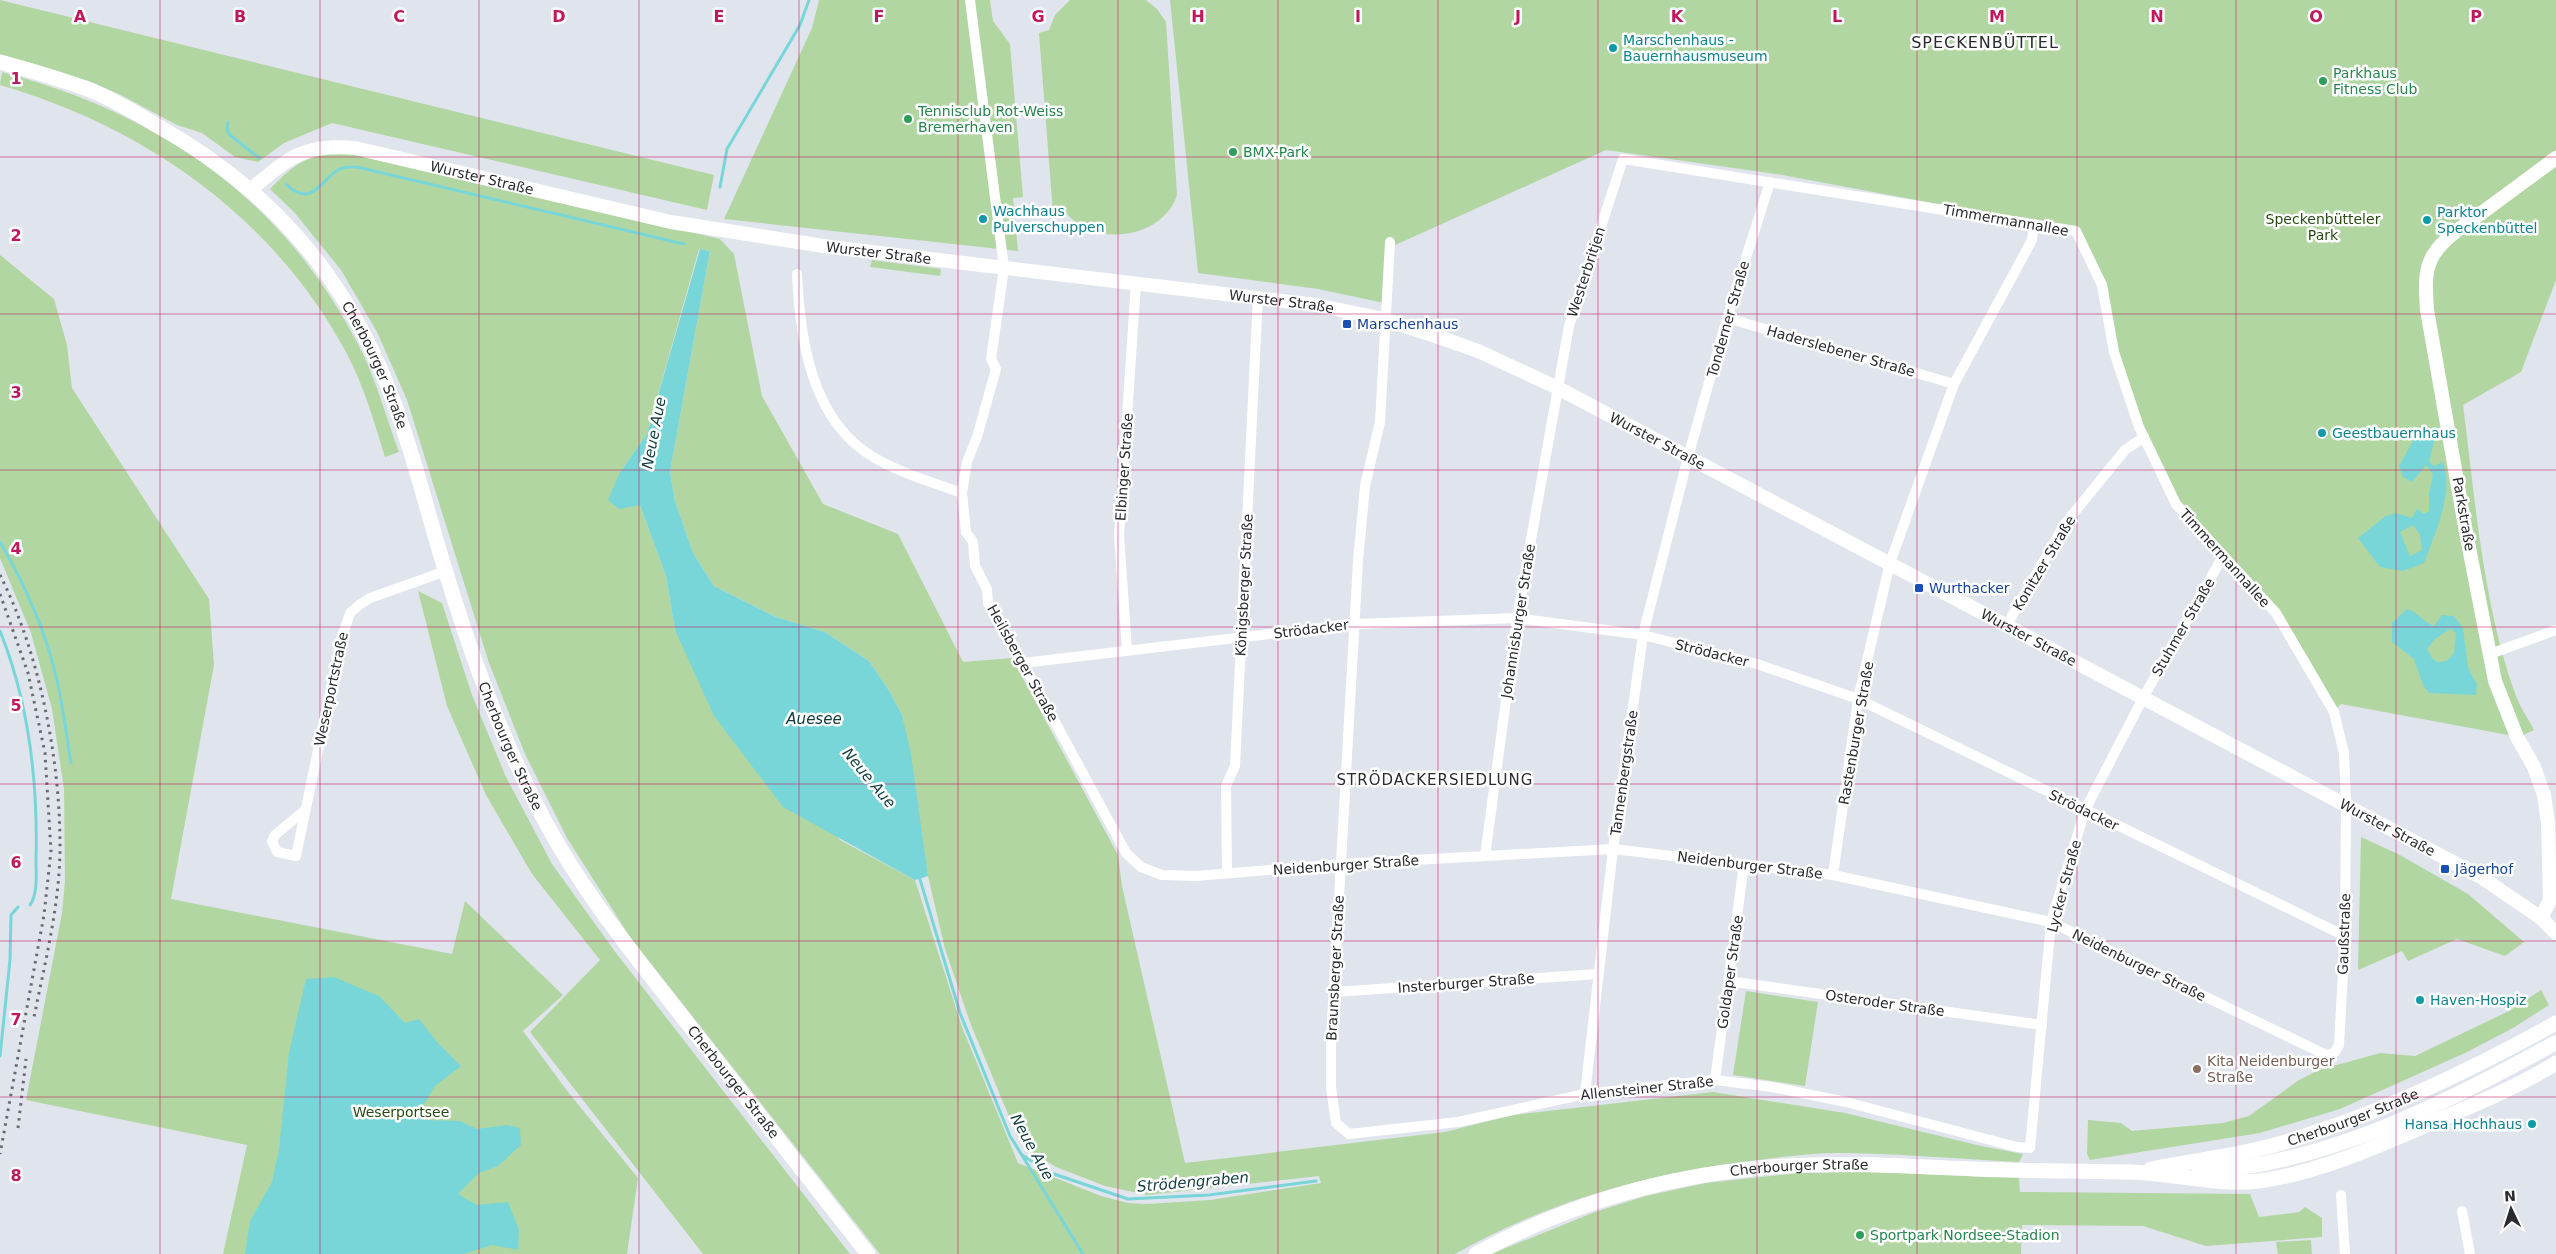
<svg xmlns="http://www.w3.org/2000/svg" width="2556" height="1254" viewBox="0 0 2556 1254" font-family="'DejaVu Sans',sans-serif">
  <rect width="100%" height="100%" fill="#e0e4ed"/>
  <g fill="#b2d6a1" fill-rule="evenodd">
    <polygon points="0,0 714,175 707,210 332,123 284,143 258,162 235,157 202,133 177,125 121,95 89,81 0,57"/>
    <polygon points="819,0 990,0 993,21 1010,44 1023,197 1013,198 1018,251 724,219 812,28"/>
    <path d="M1070,0H1146L1157,9L1166,22L1177,195C1163,239 1094,248 1066,213H1053L1039,33L1049,30L1055,15Z"/>
    <path d="M1170,0H2556V280L2521,372L2463,405C2475,498 2483,605 2515,693C2519,706 2528,718 2534,730L2519,737L2341,704L2336,709L2277,611L2177,503L2140,425L2115,352L2103,285L2077,230L1776,174L1606,150L1393,246L1389,304L1318,289L1198,273Z"/>
    <path d="M2,72C160,114 282,197 359,346C376,379 386,417 399,452L385,457C374,422 364,386 347,354C275,218 145,127 0,85Z"/>
    <path d="M340,152L361,154L720,239L734,254L762,396L823,504L898,534L963,662L1012,658L1118,855L1122,886L1185,1163L1445,1132L1513,1115L1713,1092L1845,1113L1981,1146L2023,1154L2019,1162C1957,1159 1895,1153 1834,1153C1809,1153 1784,1157 1759,1160C1652,1172 1548,1201 1455,1254H880L630,937L567,838L525,754L489,663L407,400L377,332L341,270L294,212L270,189C296,163 303,157 340,152ZM699,249L710,251L670,472L675,501L693,553L714,586L776,617L825,632L869,661L890,692L902,715L928,876L945,949L971,1025L1018,1138L1027,1149L1056,1167L1105,1186L1147,1195L1319,1176L1321,1183L1210,1200L1147,1204L1128,1203L1101,1196L1018,1163L962,1027L915,880L840,840L675,630L666,576L640,505L620,472L647,434Z"/>
    <polygon points="0,255 54,299 67,345 72,388 209,599 214,665 171,899 452,954 465,901 563,995 523,1031 568,1092 638,1178 627,1254 223,1254 247,1145 26,1100 62,913 65,881 64,789 52,709 31,633 0,558"/>
    <polygon points="872,260 941,269 940,276 870,267"/>
    <polygon points="418,591 442,603 472,695 506,777 552,864 616,953 850,1254 703,1254 530,1032 600,960 532,874 486,795 447,706"/>
    <polygon points="2361,837 2398,854 2468,894 2524,942 2505,956 2457,939 2408,961 2402,951 2358,970"/>
    <polygon points="2541,990 2549,1005 2513,1028 2465,1053 2340,1109 2260,1133 2090,1160 2087,1154 2088,1120 2121,1123 2132,1131 2223,1123 2249,1116 2299,1080 2319,1070 2380,1053 2415,1056 2509,1011"/>
    <polygon points="1746,991 1818,1002 1805,1086 1733,1075"/>
    <polygon points="1869,1172 2019,1177 2020,1192 2250,1194 2259,1217 2299,1212 2305,1207 2322,1218 2322,1237 2206,1246 2143,1226 2022,1225 2021,1254 1491,1254 1595,1212 1646,1196 1706,1183 1798,1173"/>
    <polygon points="2311,1240 2312,1254 2278,1254 2276,1242"/>
  </g>
  <g fill="#78d6d8" fill-rule="evenodd">
    <polygon points="700,249 710,251 670,472 675,501 693,553 714,586 776,617 825,632 869,661 890,692 902,715 911,754 928,876 915,880 783,807 714,716 675,630 666,576 640,505 619,509 608,500 620,472 647,434"/>
    <path d="M2438,427L2429,462L2434,466L2443,462C2454,494 2435,533 2424,563L2403,571L2380,567L2358,538L2386,516L2395,513L2412,518L2417,509L2424,514L2429,511V493L2433,474L2426,465L2412,482L2403,477L2399,466L2419,430ZM2413,525L2420,535L2422,550L2410,556L2400,532Z"/>
    <path d="M2407,609C2418,612 2423,622 2434,626L2442,615L2454,616L2463,628L2468,668L2477,684L2476,695L2429,693L2423,685L2414,659L2392,642V623ZM2450,629L2456,633L2454,653L2447,661L2437,662L2432,658L2427,649L2435,639Z"/>
    <polygon points="334,977 379,996 405,1023 419,1019 437,1042 461,1066 435,1086 416,1117 427,1120 460,1121 477,1129 507,1125 520,1128 521,1145 498,1166 479,1173 458,1194 477,1205 508,1202 519,1230 518,1250 492,1245 464,1254 245,1254 250,1221 272,1182 279,1149 289,1052 306,979"/>
  </g>
  <g fill="none" stroke-linecap="round" stroke-linejoin="round">
    <g stroke="#78d6d8" stroke-width="3">
      <polyline points="228,122 227,130 230,135 259,158"/>
      <path d="M286,184C312,209 321,180 338,170C344,166 350,167 357,167L684,244"/>
      <polyline points="720,187 727,149 800,25 809,0"/>
      <path d="M0,542C24,583 45,630 56,676C63,704 66,734 71,763"/>
      <path d="M0,631C29,703 38,783 36,860C36,874 38,894 30,905"/>
      <polyline points="919,876 960,1013 1010,1136 1083,1254"/>
      <polyline points="0,1056 10,960 11,915 18,907"/>
      <polyline points="1022,1155 1051,1173 1128,1199 1209,1195 1316,1181"/>
    </g>
    <g stroke="#fff" stroke-width="10">
      <polyline points="970,0 1004,268 991,359 996,369 977,437 967,462 962,493 966,532 973,542 975,566 987,589 988,603 1023,663 1126,853 1141,867 1162,875 1196,876 1342,864 1613,849 1833,875 2051,922 2326,1055 2334,1053 2339,1045 2345,936 2346,804 2344,753 2334,712 2276,613 2176,504 2139,427 2114,352 2102,285 2076,231 1623,159 1569,326 1517,618 1485,856"/>
      <polyline points="1390,242 1380,422 1365,486 1358,561 1331,1040 1331,1087 1336,1123 1349,1134 1458,1122 1585,1094 1715,1080 1772,1087 1846,1102 2017,1147 2030,1148 2051,922 2085,810 2143,698 2223,556"/>
      <path d="M797,274C800,339 811,420 873,457C900,473 932,482 962,493"/>
      <polyline points="1727,318 1954,384"/>
      <polyline points="2007,625 2064,525 2125,450 2144,437"/>
      <polyline points="1127,650 1119,535 1136,283"/>
      <polyline points="2490,654 2556,630"/>
      <polyline points="1023,663 1356,624 1517,618 1643,635 1757,664 1858,699 2345,936"/>
      <polyline points="305,810 275,835 272,841 277,852 296,856 341,640 350,613 359,605 370,598 446,571"/>
      <polyline points="1227,873 1226,786 1235,766 1258,296"/>
      <polyline points="1833,875 1858,699 1890,563 1954,384 2032,240 2034,224"/>
      <polyline points="1728,981 2042,1025"/>
      <polyline points="1334,992 1598,974"/>
      <polyline points="1715,1080 1744,864"/>
      <polyline points="1585,1094 1613,849 1643,635 1688,457 1727,318 1770,182"/>
      <polyline points="2341,1195 2345,1254"/>
      <polyline points="2462,1211 2470,1254"/>
    </g>
    <g stroke="#fff" stroke-width="14">
      <path id="s1" d="M250,190C288,159 303,143 355,148L671,222L830,247L1316,305L1384,319L1447,340L1478,351L1556,387L2481,877L2541,918L2556,933"/>
      <path d="M2541,918L2550,900L2548,823L2544,795L2534,767L2517,737L2495,681L2466,532L2427,310C2426,291 2423,271 2434,254C2446,235 2470,222 2487,209C2510,192 2533,175 2556,158"/>
    </g>
    <g stroke="#fff" stroke-width="15">
      <path id="s2" d="M0,62C32,71 65,80 95,92C117,102 136,113 156,125C267,187 343,272 389,390C412,447 426,508 444,566C471,655 502,742 546,823C585,896 638,959 688,1024C748,1100 808,1177 868,1254"/>
      <path id="s3" d="M2151,1169C2198,1160 2247,1154 2292,1140C2384,1112 2472,1070 2556,1023"/>
      <path d="M2199,1172C2327,1164 2445,1104 2555,1043"/>
      <path id="s4" d="M1476,1254C1563,1206 1661,1177 1760,1168C1831,1161 1902,1166 1973,1169C2026,1171 2078,1171 2131,1172C2174,1173 2216,1186 2259,1181C2318,1173 2375,1147 2429,1124C2473,1105 2516,1088 2556,1063"/>
    </g>
    <g stroke="#686a6f" stroke-width="3" stroke-dasharray="2.5 5" stroke-linecap="butt">
      <path d="M0,575C40,654 61,763 60,852C59,907 45,963 34,1017"/>
      <polyline points="0,594 28,673 45,753 51,851 44,915 0,1154"/>
      <polyline points="18,1128 26,1059"/>
    </g>
  </g>
  <path fill="none" stroke="#c2185b" stroke-width="1" stroke-opacity="0.55" d="M160,0V1254M320,0V1254M479,0V1254M639,0V1254M799,0V1254M958,0V1254M1118,0V1254M1278,0V1254M1438,0V1254M1598,0V1254M1757,0V1254M1917,0V1254M2077,0V1254M2236,0V1254M2396,0V1254M0,157H2556M0,314H2556M0,470H2556M0,627H2556M0,784H2556M0,941H2556M0,1097H2556"/>
  <g fill="#0f9aa8" stroke="#fff" stroke-width="2">
    <circle cx="1613" cy="48" r="5"/>
    <circle cx="983" cy="219" r="5"/>
    <circle cx="2427" cy="220" r="5"/>
    <circle cx="2322" cy="433" r="5"/>
    <circle cx="2420" cy="1000" r="5"/>
    <circle cx="2532" cy="1124" r="5"/>
  </g>
  <g fill="#2e9e5b" stroke="#fff" stroke-width="2">
    <circle cx="2323" cy="81" r="5"/>
    <circle cx="908" cy="119" r="5"/>
    <circle cx="1233" cy="152" r="5"/>
    <circle cx="1860" cy="1235" r="5"/>
  </g>
  <g fill="#1a4fb4" stroke="#fff" stroke-width="2">
    <rect x="1342" y="319" width="10" height="10" rx="2.5"/>
    <rect x="1914" y="583" width="10" height="10" rx="2.5"/>
    <rect x="2440" y="864" width="10" height="10" rx="2.5"/>
  </g>
  <circle fill="#8d6e63" stroke="#fff" stroke-width="2" cx="2197" cy="1069" r="5"/>
  <g text-anchor="middle" dominant-baseline="central" stroke-width="5" stroke-linejoin="round" paint-order="stroke">
    <g font-size="14" fill="#0d838f" stroke="#fff" text-anchor="start">
      <text x="1623" y="40">Marschenhaus -<tspan x="1623" dy="16">Bauernhausmuseum</tspan></text>
      <text x="993" y="211">Wachhaus<tspan x="993" dy="16">Pulverschuppen</tspan></text>
      <text x="2437" y="212">Parktor<tspan x="2437" dy="16">Speckenbüttel</tspan></text>
      <text x="2332" y="433">Geestbauernhaus</text>
      <text x="2430" y="1000">Haven-Hospiz</text>
      <text x="2522" y="1124" text-anchor="end">Hansa Hochhaus</text>
    </g>
    <g font-size="14" fill="#27864d" stroke="#fff" text-anchor="start">
      <text x="2333" y="73">Parkhaus<tspan x="2333" dy="16">Fitness Club</tspan></text>
      <text x="918" y="111">Tennisclub Rot-Weiss<tspan x="918" dy="16">Bremerhaven</tspan></text>
      <text x="1243" y="152">BMX-Park</text>
      <text x="1870" y="1235">Sportpark Nordsee-Stadion</text>
    </g>
    <g font-size="14" fill="#292b2e" stroke="#fff">
      <text stroke="none"><textPath href="#s1" startOffset="248">Wurster Straße</textPath></text>
      <text transform="translate(2006 220) rotate(10)">Timmermannallee</text>
      <text stroke="none"><textPath href="#s1" startOffset="652">Wurster Straße</textPath></text>
      <text transform="translate(1586 272) rotate(-72)">Westerbritjen</text>
      <text stroke="none"><textPath href="#s1" startOffset="1058">Wurster Straße</textPath></text>
      <text transform="translate(1728 319) rotate(-74)">Tonderner Straße</text>
      <text transform="translate(1841 351) rotate(16)">Haderslebener Straße</text>
      <text stroke="none"><textPath href="#s2" startOffset="501">Cherbourger Straße</textPath></text>
      <text stroke="none"><textPath href="#s1" startOffset="1462">Wurster Straße</textPath></text>
      <text transform="translate(1124 467) rotate(-86)">Elbinger Straße</text>
      <text transform="translate(2464 514) rotate(80)">Parkstraße</text>
      <text transform="translate(2225 558) rotate(48)">Timmermannallee</text>
      <text transform="translate(2044 563) rotate(-59)">Konitzer Straße</text>
      <text transform="translate(1244 585) rotate(-87)">Königsberger Straße</text>
      <text transform="translate(1518 621) rotate(-81)">Johannisburger Straße</text>
      <text transform="translate(2183 627) rotate(-60)">Stuhmer Straße</text>
      <text transform="translate(1311 629) rotate(-7)">Strödacker</text>
      <text stroke="none"><textPath href="#s1" startOffset="1882">Wurster Straße</textPath></text>
      <text transform="translate(1712 653) rotate(14)">Strödacker</text>
      <text transform="translate(1023 663) rotate(61)">Heilsberger Straße</text>
      <text transform="translate(331 689) rotate(-78)">Weserportstraße</text>
      <text transform="translate(1856 733) rotate(-80)">Rastenburger Straße</text>
      <text stroke="none"><textPath href="#s2" startOffset="906">Cherbourger Straße</textPath></text>
      <text transform="translate(1624 773) rotate(-82)">Tannenbergstraße</text>
      <text transform="translate(2084 810) rotate(26)">Strödacker</text>
      <text stroke="none"><textPath href="#s1" startOffset="2288">Wurster Straße</textPath></text>
      <text transform="translate(1346 865) rotate(-4)">Neidenburger Straße</text>
      <text transform="translate(1750 865) rotate(7)">Neidenburger Straße</text>
      <text transform="translate(2064 886) rotate(-75)">Lycker Straße</text>
      <text transform="translate(2344 934) rotate(-88)">Gaußstraße</text>
      <text transform="translate(2139 965) rotate(26)">Neidenburger Straße</text>
      <text transform="translate(1335 968) rotate(-87)">Braunsberger Straße</text>
      <text transform="translate(1730 972) rotate(-82)">Goldaper Straße</text>
      <text transform="translate(1466 983) rotate(-4)">Insterburger Straße</text>
      <text transform="translate(1885 1003) rotate(8)">Osteroder Straße</text>
      <text stroke="none"><textPath href="#s2" startOffset="1311">Cherbourger Straße</textPath></text>
      <text transform="translate(1647 1088) rotate(-6)">Allensteiner Straße</text>
      <text stroke="none"><textPath href="#s3" startOffset="209">Cherbourger Straße</textPath></text>
      <text stroke="none"><textPath href="#s4" startOffset="338">Cherbourger Straße</textPath></text>
    </g>
    <g font-size="14" fill="#274b10" stroke="#fff">
      <text x="2323" y="219">Speckenbütteler<tspan x="2323" dy="16">Park</tspan></text>
      <text x="401" y="1112">Weserportsee</text>
    </g>
    <g font-size="14" fill="#164399" stroke="#fff" text-anchor="start">
      <text x="1357" y="324">Marschenhaus</text>
      <text x="1929" y="588">Wurthacker</text>
      <text x="2455" y="869">Jägerhof</text>
    </g>
    <g font-size="14" fill="#785e54" stroke="#fff" text-anchor="start">
      <text x="2207" y="1061">Kita Neidenburger<tspan x="2207" dy="16">Straße</tspan></text>
    </g>
    <g font-size="15" font-style="italic" fill="#0f3c3e" stroke="#fff">
      <text transform="translate(654 433) rotate(-79)">Neue Aue</text>
      <text x="814" y="719">Auesee</text>
      <text transform="translate(869 778) rotate(50)">Neue Aue</text>
      <text transform="translate(1032 1147) rotate(61)">Neue Aue</text>
      <text transform="translate(1193 1182) rotate(-5)">Strödengraben</text>
    </g>
    <g font-size="15" letter-spacing="1" fill="#292b2e" stroke="#fff">
      <text x="1435" y="780">STRÖDACKERSIEDLUNG</text>
    </g>
    <g font-size="16" letter-spacing="1" fill="#292b2e" stroke="#fff">
      <text x="1985" y="42">SPECKENBÜTTEL</text>
    </g>
  </g>
  <g font-size="16" text-anchor="middle" font-weight="bold" fill="#c2185b" stroke="#fff" stroke-width="5" stroke-linejoin="round" paint-order="stroke">
    <text x="80" y="22">A</text>
    <text x="240" y="22">B</text>
    <text x="399" y="22">C</text>
    <text x="559" y="22">D</text>
    <text x="719" y="22">E</text>
    <text x="879" y="22">F</text>
    <text x="1038" y="22">G</text>
    <text x="1198" y="22">H</text>
    <text x="1358" y="22">I</text>
    <text x="1518" y="22">J</text>
    <text x="1677" y="22">K</text>
    <text x="1837" y="22">L</text>
    <text x="1997" y="22">M</text>
    <text x="2157" y="22">N</text>
    <text x="2316" y="22">O</text>
    <text x="2476" y="22">P</text>
    <text x="16" y="84">1</text>
    <text x="16" y="241">2</text>
    <text x="16" y="398">3</text>
    <text x="16" y="554">4</text>
    <text x="16" y="711">5</text>
    <text x="16" y="868">6</text>
    <text x="16" y="1025">7</text>
    <text x="16" y="1181">8</text>
  </g>
  <g transform="translate(2511 1209) rotate(356)" stroke="#ffffff" stroke-width="4" paint-order="stroke">
  <path d="M0-4L9 19L0 12L-9 19Z" fill="#292b2e"/>
  <text y="-8" font-size="14" font-weight="bold" text-anchor="middle" fill="#292b2e">N</text>
  </g>
</svg>
